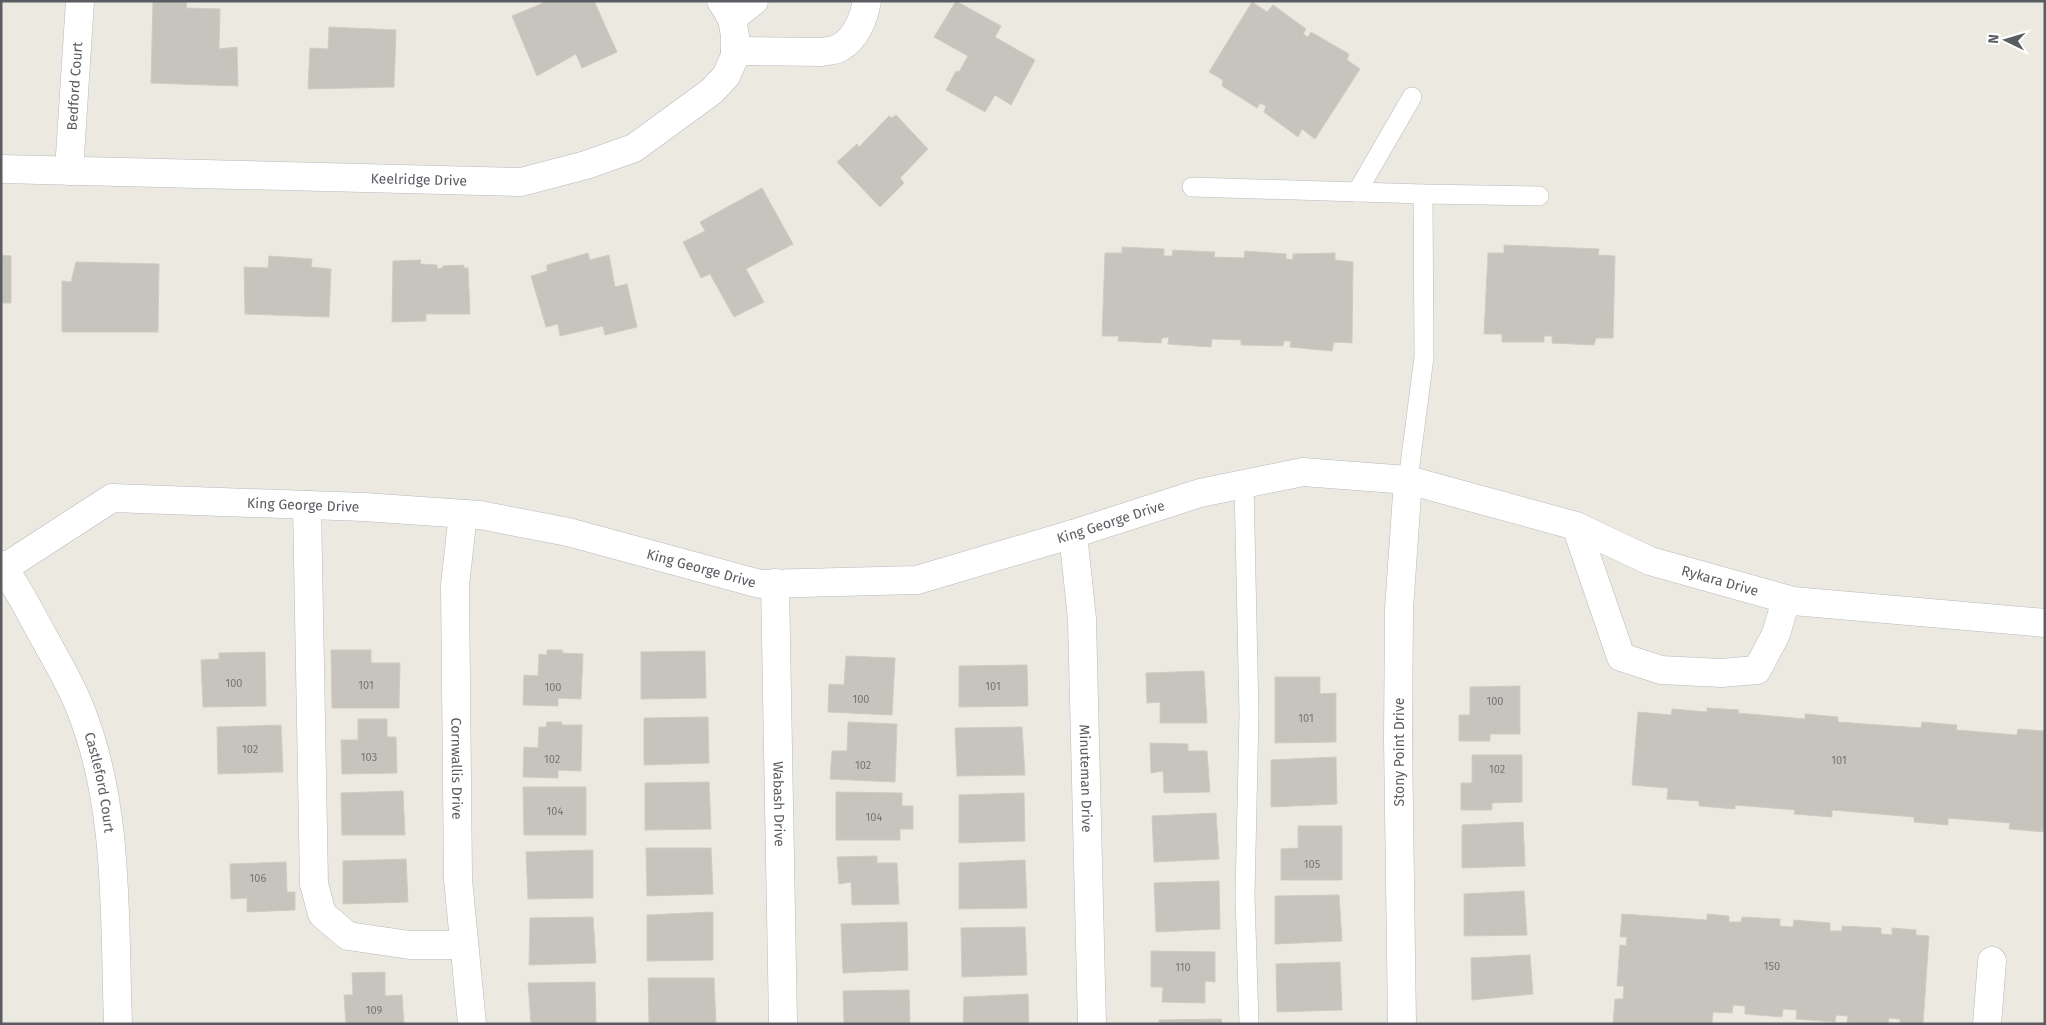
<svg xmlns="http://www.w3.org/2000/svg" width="2046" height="1025" viewBox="0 0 2046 1025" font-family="'Fira Sans',sans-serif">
  <rect width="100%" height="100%" fill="#eceae0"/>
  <g fill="#c7c4be" stroke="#d1ccbf">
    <polygon points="153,1 187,2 186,8 220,9 219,49 237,47 238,86 151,83"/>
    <polygon points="548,1 594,1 617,52 582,68 576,54 537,76 512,16"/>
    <polygon points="956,1 1001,26 995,37 1035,60 1011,105 995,95 985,112 946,90 956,71 959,72 968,56 934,37"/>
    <polygon points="1252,2 1267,12 1273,5 1306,29 1303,34 1308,37 1311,32 1349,54 1347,60 1360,69 1315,139 1302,129 1298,137 1264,112 1266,106 1260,103 1257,108 1222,86 1223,80 1209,72"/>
    <polygon points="329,27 396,30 394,87 308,89 310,48 328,49"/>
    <polygon points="896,115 928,149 900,178 904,183 880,207 837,162 857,144 859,147 889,116 892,118"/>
    <polygon points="762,188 793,244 746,269 764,302 734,317 710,274 701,278 683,242 705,231 700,222"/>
    <polygon points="1504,245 1599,249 1598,255 1615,256 1613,338 1596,338 1594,345 1552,343 1552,336 1544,336 1544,342 1502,342 1502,334 1484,334 1488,253 1504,253"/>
    <polygon points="1122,247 1164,249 1164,256 1172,256 1173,250 1215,252 1214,257 1244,258 1245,251 1286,254 1286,259 1293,260 1293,254 1335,253 1335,260 1353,262 1352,343 1334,342 1332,351 1290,347 1291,341 1284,341 1283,346 1241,345 1241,340 1212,339 1211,347 1168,344 1169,337 1162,338 1161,343 1118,341 1119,336 1102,336 1105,253 1122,253"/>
    <polygon points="588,253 590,260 609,255 615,287 627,284 637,327 605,335 603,326 560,336 558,324 546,327 531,276 547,271 547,265"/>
    <polygon points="1,255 11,256 11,303 1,303"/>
    <polygon points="269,256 312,259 311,267 331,269 329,317 245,314 244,267 268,268"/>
    <polygon points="421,260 420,264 437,265 437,269 442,268 443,266 464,265 464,268 468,268 470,314 426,314 426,321 392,322 393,261"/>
    <polygon points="76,262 159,264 158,332 62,332 62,281 71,282"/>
    <polygon points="331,650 371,650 371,663 400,663 399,708 332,708"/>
    <polygon points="547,650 563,650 562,653 583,654 581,699 558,698 558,706 523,705 524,675 538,676 539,654 547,655"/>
    <polygon points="705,651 706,698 641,699 641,652"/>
    <polygon points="265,652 266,706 203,707 201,660 219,659 219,653"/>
    <polygon points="846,656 895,658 892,715 828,712 829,684 844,685"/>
    <polygon points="1027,665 1028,706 959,707 959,666"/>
    <polygon points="1204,671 1207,723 1160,723 1160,702 1147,703 1146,673"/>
    <polygon points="1275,677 1320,677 1320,694 1336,693 1336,742 1275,743"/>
    <polygon points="1520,686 1520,734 1490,734 1490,741 1459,741 1459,715 1470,715 1470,687"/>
    <polygon points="1707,708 1739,710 1738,713 1805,719 1805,714 1838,717 1838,722 1921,728 1922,722 1957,725 1956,730 2017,735 2018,729 2045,731 2045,832 2009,829 2010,823 1948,818 1948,825 1914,822 1914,817 1832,810 1832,817 1794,814 1795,810 1735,805 1735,809 1699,806 1699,801 1667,799 1668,788 1632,785 1638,712 1671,715 1672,709 1707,712"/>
    <polygon points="708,717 709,763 644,765 644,718"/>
    <polygon points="358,719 387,719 387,737 396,737 397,773 342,774 341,740 358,740"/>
    <polygon points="547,722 562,722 562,725 582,725 581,771 558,770 558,778 523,777 524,747 538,748 539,727 546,727"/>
    <polygon points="848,722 897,724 895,782 830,779 832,751 847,751"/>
    <polygon points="281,725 283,772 218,774 217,727"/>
    <polygon points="1022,727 1025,775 957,776 955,728"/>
    <polygon points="1150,743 1188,744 1188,751 1207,751 1210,792 1164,793 1163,771 1151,773"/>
    <polygon points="1472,755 1522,755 1522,802 1492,803 1492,810 1461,810 1461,783 1472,783"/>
    <polygon points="1336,757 1337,804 1271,807 1271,760"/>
    <polygon points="709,782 711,829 645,830 645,783"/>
    <polygon points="523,787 586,787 586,835 524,835"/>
    <polygon points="403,791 405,835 342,835 341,793"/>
    <polygon points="836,792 902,793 902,806 913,806 913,829 900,829 900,840 836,840"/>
    <polygon points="1024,793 1025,841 959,843 959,795"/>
    <polygon points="1216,813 1219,859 1154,862 1152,816"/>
    <polygon points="1523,822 1525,866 1462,868 1462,825"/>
    <polygon points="1298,826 1342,826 1342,880 1281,880 1281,849 1298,848"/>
    <polygon points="646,848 711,848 713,894 647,896"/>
    <polygon points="593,850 593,898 528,899 526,852"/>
    <polygon points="877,856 877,863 897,863 899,904 852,905 851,882 839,884 837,857"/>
    <polygon points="406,859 408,902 343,904 343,861"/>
    <polygon points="1025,860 1027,908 959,909 959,863"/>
    <polygon points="286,862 287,892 295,892 295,910 247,912 247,898 231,899 230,864"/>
    <polygon points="1219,881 1220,929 1156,932 1154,883"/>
    <polygon points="1524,891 1527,935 1464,936 1464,894"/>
    <polygon points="1339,895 1342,941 1275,944 1275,896"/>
    <polygon points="713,912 713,960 647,961 647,915"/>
    <polygon points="1622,914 1707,920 1707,914 1729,916 1729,922 1741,922 1742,917 1780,919 1780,926 1793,927 1794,920 1830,923 1830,931 1842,931 1842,926 1881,928 1881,934 1892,935 1892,928 1916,930 1916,935 1929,936 1923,1024 1900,1024 1900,1019 1889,1018 1888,1024 1847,1023 1848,1016 1836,1015 1835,1022 1796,1019 1797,1010 1783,1009 1782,1017 1745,1014 1745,1006 1733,1005 1732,1013 1713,1012 1712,1024 1613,1024 1615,999 1623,999 1624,986 1617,986 1620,945 1626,946 1627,937 1620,937"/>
    <polygon points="593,917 596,963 529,965 530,918"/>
    <polygon points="907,922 908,970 843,973 841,924"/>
    <polygon points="1025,927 1027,975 962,977 961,928"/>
    <polygon points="1151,951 1215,952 1215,982 1205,981 1205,1003 1162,1002 1163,987 1151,987"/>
    <polygon points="1530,955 1533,994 1472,1000 1471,958"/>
    <polygon points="1340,962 1342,1010 1277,1012 1276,964"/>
    <polygon points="385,972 385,996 402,995 404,1024 346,1024 344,995 353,995 352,973"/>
    <polygon points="648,978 714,978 716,1024 649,1024"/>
    <polygon points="595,982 596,1024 531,1024 528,983"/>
    <polygon points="909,990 910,1024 844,1024 843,991"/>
    <polygon points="1028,994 1029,1024 963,1024 964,997"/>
    <polygon points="1221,1019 1222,1024 1159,1024 1159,1020"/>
  </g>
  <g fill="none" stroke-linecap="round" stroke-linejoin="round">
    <g stroke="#b6b8bd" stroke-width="20">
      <g id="lane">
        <polyline points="1192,187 1423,194 1424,357 1408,480"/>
        <polyline points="1357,192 1412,97"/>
        <polyline points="1423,194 1539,196"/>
        <polyline points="1244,484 1249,714 1245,895 1249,1024"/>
      </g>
    </g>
    <g stroke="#b6b8bd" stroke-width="29">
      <g id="street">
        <polyline points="730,16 736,15 754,1"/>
        <path d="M735,51L821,52C827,51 835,51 841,47C856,38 864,18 867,1"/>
        <path id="s1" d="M1,169L521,182L586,165L634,148L712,91L726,76L735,56V36L732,18L721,1"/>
        <path id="s2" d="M69,171L80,1"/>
        <polyline points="307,505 314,884 322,914 348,936 410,945 464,945"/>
        <path id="s3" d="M463,514L455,585L458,879L472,1024"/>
        <polyline points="1576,526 1621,657 1661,670 1721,673 1757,670 1776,634 1786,600"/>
        <path id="s4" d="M1073,534L1082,619L1092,1024"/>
        <path id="s5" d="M1,565C17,585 29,611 42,634C55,658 70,682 80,708C120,807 114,919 118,1024"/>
        <path id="s6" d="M4,568L112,498L364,507L480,515L568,532L760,584L917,580L1073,534L1200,493L1303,472L1408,480L1576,526L1650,561L1793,601L2045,623"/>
        <path id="s7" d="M775,583L783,1024"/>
        <polyline points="1402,1024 1398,739 1399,609 1408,480"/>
        <polyline points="1987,1024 1992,961"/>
      </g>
    </g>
    <use href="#lane" stroke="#fff" stroke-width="19"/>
    <use href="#street" stroke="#fff" stroke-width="28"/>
  </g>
  <g text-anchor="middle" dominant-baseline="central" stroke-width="4.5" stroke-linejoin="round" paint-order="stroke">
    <g font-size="11" fill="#747678">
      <text x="234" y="683">100</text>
      <text x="366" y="685">101</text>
      <text x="993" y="686">101</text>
      <text x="553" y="687">100</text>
      <text x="861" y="699">100</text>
      <text x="1495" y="701">100</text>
      <text x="1306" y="718">101</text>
      <text x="250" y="749">102</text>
      <text x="369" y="757">103</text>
      <text x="552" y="759">102</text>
      <text x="1839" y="760">101</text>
      <text x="863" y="765">102</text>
      <text x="1497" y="769">102</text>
      <text x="555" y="811">104</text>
      <text x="874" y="817">104</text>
      <text x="1312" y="864">105</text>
      <text x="258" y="878">106</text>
      <text x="1772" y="966">150</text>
      <text x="1183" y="967">110</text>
      <text x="374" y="1010">109</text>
    </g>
    <g font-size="14" fill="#595c61" stroke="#fff">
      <text stroke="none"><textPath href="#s2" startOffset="85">Bedford Court</textPath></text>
      <text stroke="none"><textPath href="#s1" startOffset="418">Keelridge Drive</textPath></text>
      <text stroke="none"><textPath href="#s6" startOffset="320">King George Drive</textPath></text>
      <text stroke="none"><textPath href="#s6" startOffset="1145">King George Drive</textPath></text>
      <text stroke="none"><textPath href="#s6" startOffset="725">King George Drive</textPath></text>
      <text stroke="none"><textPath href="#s6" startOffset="1778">Rykara Drive</textPath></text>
      <text transform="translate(1399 752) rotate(-90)">Stony Point Drive</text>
      <text stroke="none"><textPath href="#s3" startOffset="255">Cornwallis Drive</textPath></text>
      <text stroke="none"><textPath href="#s4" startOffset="245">Minuteman Drive</textPath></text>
      <text stroke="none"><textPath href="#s5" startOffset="241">Castleford Court</textPath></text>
      <text stroke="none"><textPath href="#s7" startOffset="221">Wabash Drive</textPath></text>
    </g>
  </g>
  <rect width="2046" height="1025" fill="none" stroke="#595c61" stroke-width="5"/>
  <g transform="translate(2006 40) rotate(275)" stroke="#ffffff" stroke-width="4" paint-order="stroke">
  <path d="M0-4L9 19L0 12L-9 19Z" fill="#595c61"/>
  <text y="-8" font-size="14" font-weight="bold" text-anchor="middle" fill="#595c61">N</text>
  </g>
</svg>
